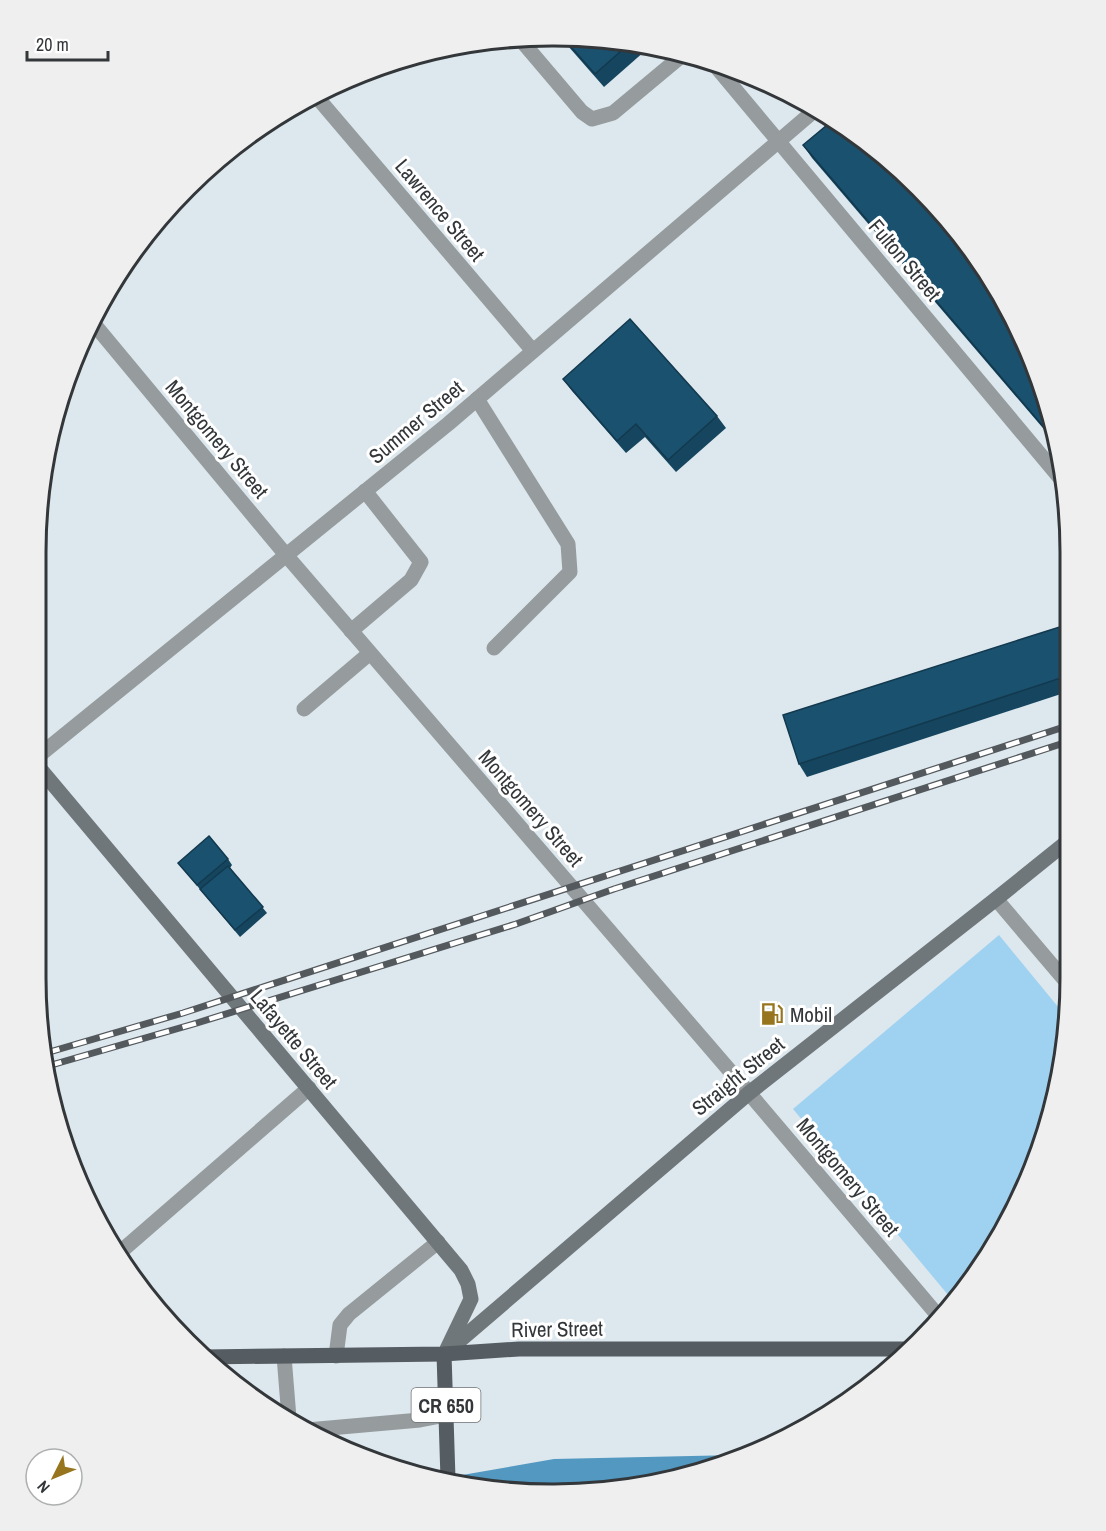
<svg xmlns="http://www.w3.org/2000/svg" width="1106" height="1531" viewBox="0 0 1106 1531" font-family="'Archivo Narrow',sans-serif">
  <rect width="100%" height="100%" fill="#dce7ee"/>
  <polygon fill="#9fd1f0" points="999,935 1068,1019 1052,1111 1017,1206 963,1293 954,1302 793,1109"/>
  <polygon fill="#5298c0" points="737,1455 621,1491 485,1491 445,1478 554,1459"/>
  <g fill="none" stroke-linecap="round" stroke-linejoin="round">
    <g stroke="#969b9d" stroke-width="15">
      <polyline points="520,39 582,112 592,119 613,113 685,53"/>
      <polyline points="477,399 568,544 570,572 494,648"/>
      <polyline points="351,631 411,580 421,562 365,491"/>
      <polyline points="304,709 370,653"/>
      <polyline points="118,1254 309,1088"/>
      <polyline points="284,1356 289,1418"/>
      <polyline points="336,1356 340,1325 349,1314 438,1242"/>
      <polyline points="307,1430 420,1420 446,1415"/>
    </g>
    <g stroke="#969b9d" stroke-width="15">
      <polyline points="713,63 1065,484"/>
      <polyline points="316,96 533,351"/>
      <polyline points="94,324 286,555 749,1093 940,1318"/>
      <polyline points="36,758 448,424 815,110"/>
      <polyline points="996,899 1069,985"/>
    </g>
    <g stroke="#70777b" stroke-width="15">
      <polyline points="36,764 461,1270 468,1284 471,1299 447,1349"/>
      <polyline points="444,1354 749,1093 996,899 1068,841"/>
    </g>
    <g stroke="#565d62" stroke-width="15">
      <polyline points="444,1354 448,1479"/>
      <polyline points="204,1357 444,1354 519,1349 911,1349"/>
    </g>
    <g stroke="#54595d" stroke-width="7">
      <g id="rail">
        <polyline points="46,1053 183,1013 1067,726"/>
        <polyline points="48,1066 197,1023 516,924 614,889 1067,742"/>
      </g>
    </g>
    <use href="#rail" stroke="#fff" stroke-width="4.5" stroke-dasharray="14" stroke-linecap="butt"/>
  </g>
  <g fill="#16465f">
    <polygon points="587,37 641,46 645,51 604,87 561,38"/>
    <polygon points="803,145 1031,355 1054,441 812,158"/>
    <polygon points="563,379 717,416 726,428 676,472 645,437 626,453 572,391"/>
    <polygon points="1066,625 1067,692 807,777 799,764"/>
    <polygon points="228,859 232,865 230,868 267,913 240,937 178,863"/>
  </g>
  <g fill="#1a516f" stroke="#12394e" stroke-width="1.5">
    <polygon points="587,37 629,44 595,74 563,38"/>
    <polygon points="832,121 868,143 942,212 1031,355 1053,438 803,145"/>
    <polygon points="630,319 717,416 668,460 636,424 617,441 563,379"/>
    <polygon points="1066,625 1067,676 799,764 783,715"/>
    <polygon points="209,836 228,859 197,885 178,863"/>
    <polygon points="228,866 263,907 235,930 200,889"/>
  </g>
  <defs>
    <g id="fuel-bare" transform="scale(1.8)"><path d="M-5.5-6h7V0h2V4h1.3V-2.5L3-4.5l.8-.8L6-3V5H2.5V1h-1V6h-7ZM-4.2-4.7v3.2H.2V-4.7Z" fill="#97751e" stroke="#fff" stroke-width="2.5" paint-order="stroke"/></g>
  </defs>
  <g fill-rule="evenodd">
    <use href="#fuel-bare" x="772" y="1014"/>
  </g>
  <g text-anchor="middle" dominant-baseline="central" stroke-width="6" stroke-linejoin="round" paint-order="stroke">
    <rect fill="#fff" stroke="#707375" stroke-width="1.5" x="411.5" y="1388" width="69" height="34" rx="4.5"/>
    <g font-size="20" font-weight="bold" fill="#33373a">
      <text x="446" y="1405">CR 650</text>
    </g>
    <g font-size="21" fill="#33373a" stroke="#fff">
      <text transform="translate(440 210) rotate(50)">Lawrence Street</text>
      <text transform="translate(905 260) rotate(50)">Fulton Street</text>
      <text transform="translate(416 422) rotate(-40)">Summer Street</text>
      <text transform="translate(217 439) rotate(50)">Montgomery Street</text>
      <text transform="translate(531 808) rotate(49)">Montgomery Street</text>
      <text transform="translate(294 1039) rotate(50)">Lafayette Street</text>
      <text transform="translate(738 1076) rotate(-39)">Straight Street</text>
      <text transform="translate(848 1177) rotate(50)">Montgomery Street</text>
      <text transform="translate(557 1329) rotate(-1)">River Street</text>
    </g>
    <g font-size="21" fill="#33373a" stroke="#fff" text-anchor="start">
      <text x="790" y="1014">Mobil</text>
    </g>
  </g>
  <path d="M0 0H1106V1531H0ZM552 46H554A506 506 0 0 1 1060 552V978A506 506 0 0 1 554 1484H552A506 506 0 0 1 46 978V552A506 506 0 0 1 552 46Z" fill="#efefef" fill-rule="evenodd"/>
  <path fill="none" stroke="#33373a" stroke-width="3" d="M552 46H554A506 506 0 0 1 1060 552V978A506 506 0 0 1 554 1484H552A506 506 0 0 1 46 978V552A506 506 0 0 1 552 46Z"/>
  <g transform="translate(54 1477) rotate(227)"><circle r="28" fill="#ffffff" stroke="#adafb0" stroke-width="1.5"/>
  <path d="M0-4.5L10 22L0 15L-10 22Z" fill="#97751e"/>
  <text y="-9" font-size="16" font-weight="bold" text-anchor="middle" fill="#33373a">N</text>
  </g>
  <path d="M27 51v9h81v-9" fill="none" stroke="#33373a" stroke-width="3"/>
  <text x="36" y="51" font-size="18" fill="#33373a" stroke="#ffffff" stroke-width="4.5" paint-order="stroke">20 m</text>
</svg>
